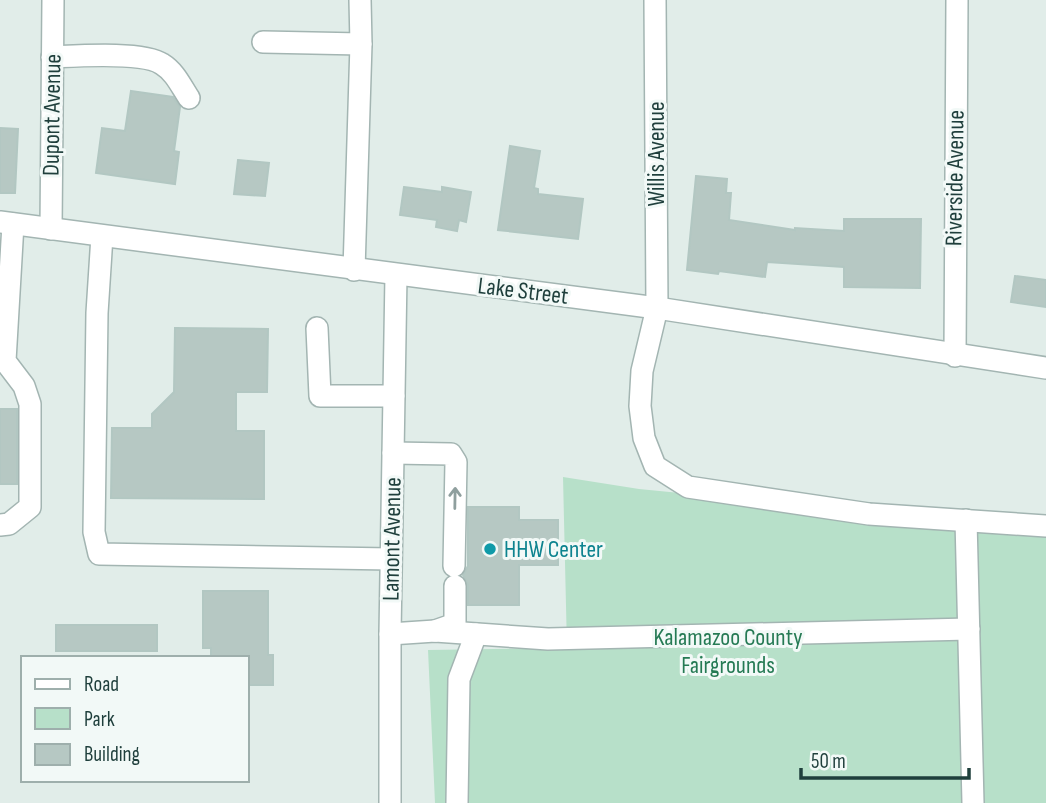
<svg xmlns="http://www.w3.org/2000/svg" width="1046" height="803" viewBox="0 0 1046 803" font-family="'Sofia Sans Condensed',sans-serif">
  <rect width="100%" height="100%" fill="#e1ede9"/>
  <polygon fill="#b7e0c9" points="563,477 639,489 1046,529 1046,803 435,803 428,650 567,648"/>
  <g fill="#b6c8c3" stroke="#b2c7c2" stroke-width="2">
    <polygon points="131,91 173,97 180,107 174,151 179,152 175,184 96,173 102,128 125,131"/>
    <polygon points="0,128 18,129 15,193 0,193"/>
    <polygon points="510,146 540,151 534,188 538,189 538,194 583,199 578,239 498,230"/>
    <polygon points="238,160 269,163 265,196 234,194"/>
    <polygon points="696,176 727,179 726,193 731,193 729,220 795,230 795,228 844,231 844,219 921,219 920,288 844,287 844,267 767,262 765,277 719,271 718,274 687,270"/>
    <polygon points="404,187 442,192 442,187 471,192 466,222 459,220 457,231 436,227 437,220 400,215"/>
    <polygon points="1015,276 1046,280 1046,307 1011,302"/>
    <polygon points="175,328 268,329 267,392 236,392 236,431 264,431 264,499 111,498 112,428 152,428 152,414 174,392"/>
    <rect x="0" y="409" width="17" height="75"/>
    <polygon points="468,507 519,507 519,520 558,520 558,565 519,565 519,605 468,605 468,585 463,575 468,566"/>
    <polygon points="203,591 268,591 268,655 273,655 273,685 247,685 247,658 211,658 211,648 203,648"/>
    <rect x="56" y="625" width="101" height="26"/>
  </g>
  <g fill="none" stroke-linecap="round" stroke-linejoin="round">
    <g stroke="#a3b5b2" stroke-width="24">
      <g id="minor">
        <polyline points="655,0 657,308 642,371 640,406 644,438 655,466 688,487 869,514 1046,526"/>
        <polyline points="263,42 361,44"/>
        <path d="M52,57C76,56 143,51 162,64C175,72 181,86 189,98"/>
        <polyline points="0,222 657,308 1046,368"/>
        <polyline points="51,229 53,0"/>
        <polyline points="102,236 97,313 94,532 99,554 391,559"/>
        <polyline points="354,270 361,44 360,0"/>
        <polyline points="317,328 320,396 394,396"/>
        <polyline points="955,356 957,0"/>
        <polyline points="393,453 451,454 456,462 454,566"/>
        <polyline points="966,520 973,803"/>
        <polyline points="0,525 9,524 30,507 30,404 24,386 5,361 13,224"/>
        <polyline points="435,631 455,624 455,586"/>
        <polyline points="390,634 435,631 548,639 969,629"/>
        <polyline points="390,803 390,634 396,275"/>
        <polyline points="457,803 459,679 476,634"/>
      </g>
    </g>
    <use href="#minor" stroke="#fff" stroke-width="21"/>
  </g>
  <defs><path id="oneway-shaft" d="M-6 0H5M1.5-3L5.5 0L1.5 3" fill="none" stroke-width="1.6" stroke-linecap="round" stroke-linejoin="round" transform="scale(1.75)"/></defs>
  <use stroke="#8f9f9e" href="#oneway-shaft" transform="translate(455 498) rotate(-89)"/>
  <circle fill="#0f9aa8" stroke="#f2f9f7" stroke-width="2.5" cx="490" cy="549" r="7"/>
  <g text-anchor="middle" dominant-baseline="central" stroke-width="6" stroke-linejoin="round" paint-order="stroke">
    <g font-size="24" fill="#1f3f3c" stroke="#f2f9f7">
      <text transform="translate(52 115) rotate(-89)">Dupont Avenue</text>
      <text transform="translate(656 154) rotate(-90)">Willis Avenue</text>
      <text transform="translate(955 178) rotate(-89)">Riverside Avenue</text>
      <text transform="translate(523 291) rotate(7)">Lake Street</text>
      <text transform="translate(392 539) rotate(-89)">Lamont Avenue</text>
    </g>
    <g font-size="24" fill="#0d838f" stroke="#f2f9f7" text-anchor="start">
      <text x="504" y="549">HHW Center</text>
    </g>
    <g font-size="24" fill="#257a54" stroke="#f2f9f7">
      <text x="728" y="637">Kalamazoo County<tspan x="728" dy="28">Fairgrounds</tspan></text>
    </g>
  </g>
  <rect x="21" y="656" width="228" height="126" fill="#f2f9f7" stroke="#9eafac" stroke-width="2"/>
  <rect x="35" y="679" width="35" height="10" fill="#ffffff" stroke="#9eafac" stroke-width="2"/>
  <text x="84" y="691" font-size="21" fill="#1f3f3c">Road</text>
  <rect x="35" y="708" width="35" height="21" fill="#b7e0c9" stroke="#9eafac" stroke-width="2"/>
  <text x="84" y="726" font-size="21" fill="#1f3f3c">Park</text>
  <rect x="35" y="744" width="35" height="21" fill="#b6c8c3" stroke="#9eafac" stroke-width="2"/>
  <text x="84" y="761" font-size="21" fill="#1f3f3c">Building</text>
  <path d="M801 768v10h168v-10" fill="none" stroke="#1f3f3c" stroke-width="3.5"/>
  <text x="811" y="768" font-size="21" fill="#1f3f3c" stroke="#f2f9f7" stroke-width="5" paint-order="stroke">50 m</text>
</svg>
